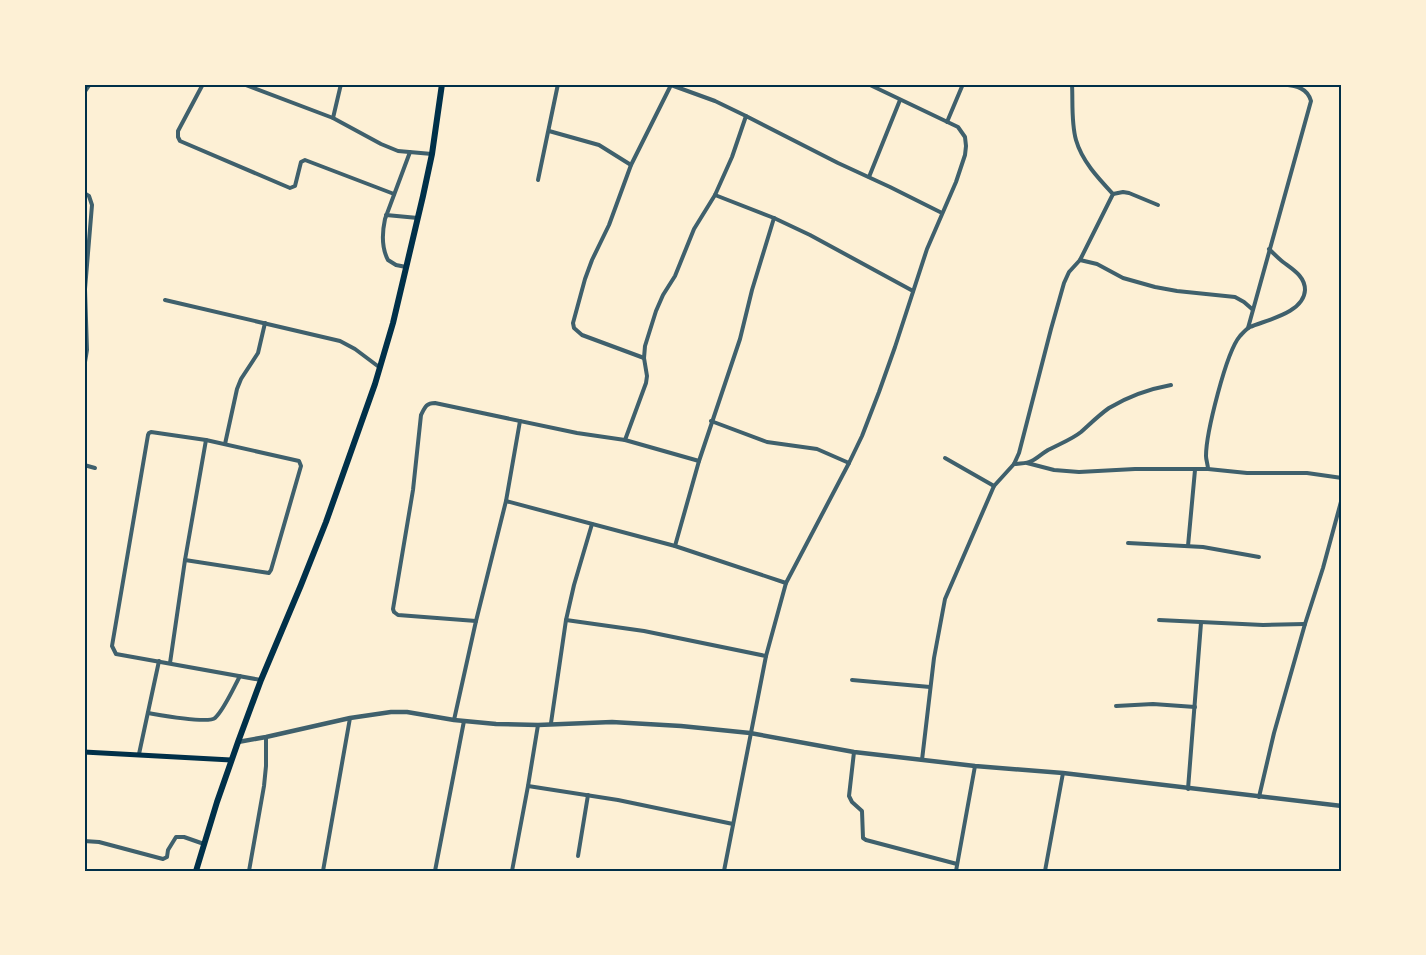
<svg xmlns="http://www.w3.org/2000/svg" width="1426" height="955" viewBox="0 0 1426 955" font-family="'PT Sans Narrow',sans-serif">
  <rect width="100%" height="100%" fill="#fdf0d5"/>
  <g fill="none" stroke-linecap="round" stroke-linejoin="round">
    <g stroke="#3f606c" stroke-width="4">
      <polyline points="203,84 178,131 178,137 180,141 290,188 295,186 301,162 305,160 394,194"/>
      <polyline points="243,84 333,118 381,144 398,151 432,154"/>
      <polyline points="84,93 90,84"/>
      <polyline points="333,118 341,84"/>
      <polyline points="947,122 963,84"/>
      <polyline points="549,131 599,145 631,165"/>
      <polyline points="869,177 900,100"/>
      <polyline points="538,180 558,84"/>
      <polyline points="84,193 89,196 92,205 85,289 87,350 84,368"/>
      <polyline points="1113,194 1123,192 1129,193 1158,205"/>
      <polyline points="715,195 774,218 810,235 913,291"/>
      <polyline points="386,215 418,218"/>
      <polyline points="1080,260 1097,264 1123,278 1155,287 1177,291 1235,297 1244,302 1252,309"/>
      <path d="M406,267L396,265L388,260C381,247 382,233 385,219L410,152"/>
      <polyline points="165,300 340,341 355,349 379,367"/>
      <path d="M1248,328L1311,101C1307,87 1295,86 1282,84"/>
      <polyline points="644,358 582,335 574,328 573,323 585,279 592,260 609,225 631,165 671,85 715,101 746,116"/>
      <polyline points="711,421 767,442 817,449 849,463"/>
      <polyline points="625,440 646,383 647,376 644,358 645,346 656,311 663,295 675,276 694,229 715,195 732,157 746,116 838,163 890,187 942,213"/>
      <polyline points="225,444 237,389 241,379 258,353 265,323"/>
      <polyline points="945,458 994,486"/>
      <polyline points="1027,463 1054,470 1079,472 1135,469 1208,469 1247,473 1307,473 1342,478"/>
      <path d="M1014,464C1035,463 1032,460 1048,450C1059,444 1071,440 1081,432C1090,424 1099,415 1109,408C1129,396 1149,389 1171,385"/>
      <polyline points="84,465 95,468"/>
      <path d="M1208,469C1208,465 1206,460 1206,456C1206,434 1226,352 1240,336C1243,333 1246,329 1250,327C1266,320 1304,313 1305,290C1305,276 1292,269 1283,262C1278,258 1274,254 1269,249"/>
      <polyline points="506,501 675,546 786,583"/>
      <polyline points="1128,543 1203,547 1259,557"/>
      <polyline points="675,546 699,461 740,339 752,290 774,218"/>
      <polyline points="1188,546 1195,470"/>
      <polyline points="185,560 269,573 271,570 301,466 299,461 206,440 151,432 149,433 148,435 112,646 116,654 261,680"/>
      <polyline points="566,620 644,631 766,656"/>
      <polyline points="1159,620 1263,625 1305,624"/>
      <path d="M476,621L398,615L394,612L393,609L413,490L421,415C425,407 426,403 435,403L577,433L625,440L699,461"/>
      <polyline points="170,663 185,560 206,440"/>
      <polyline points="852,680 930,687"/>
      <polyline points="1116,706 1153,704 1195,707"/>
      <path d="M148,713C160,715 208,724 215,718C224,710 234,687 240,676"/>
      <polyline points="454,720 476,621 506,501 520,421"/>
      <polyline points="551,723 566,620 574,585 592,524"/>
      <polyline points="854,752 849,796 852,802 862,811 863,838 866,840 957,864"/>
      <polyline points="139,754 159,661"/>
      <path d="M922,760L934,658L945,599L994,486L1014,464L1019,453L1051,329L1064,283L1069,272L1080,260L1113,194C1098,178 1082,161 1076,140C1071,122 1073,102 1072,84"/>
      <polyline points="528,786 618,800 733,824"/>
      <polyline points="1188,789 1201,623"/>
      <polyline points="1259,797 1274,733 1305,624 1323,568 1342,498"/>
      <polyline points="84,841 99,842 163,859 167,857 168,850 176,837 184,837 204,844"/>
      <polyline points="578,856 588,795"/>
      <polyline points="249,871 264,786 266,766 266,737"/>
      <polyline points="323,871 350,718"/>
      <polyline points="435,871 464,721"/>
      <polyline points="512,871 528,786 538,725"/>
      <polyline points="724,871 766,656 786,583 849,463 862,436 879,392 895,347 927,249 956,182 965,155 966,146 965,137 958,127 868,84"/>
      <polyline points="956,871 975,766"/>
      <polyline points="1045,871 1063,773"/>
    </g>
    <polyline stroke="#3f606c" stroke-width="4.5" points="238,742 266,737 350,718 391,712 407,712 454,720 496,724 538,725 612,722 681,726 750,733 854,752 975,766 1063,773 1342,806"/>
    <polyline stroke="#003049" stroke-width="5" points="84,752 231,760"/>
    <polyline stroke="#003049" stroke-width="6" points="196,871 217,802 238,742 261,680 301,585 326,522 375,384 393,323 423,196 432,154 442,84"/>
  </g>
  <rect width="1426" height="955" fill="none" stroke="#fdf0d5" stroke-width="171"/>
  <rect x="86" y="86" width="1254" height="784" fill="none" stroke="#003049" stroke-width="2"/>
</svg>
